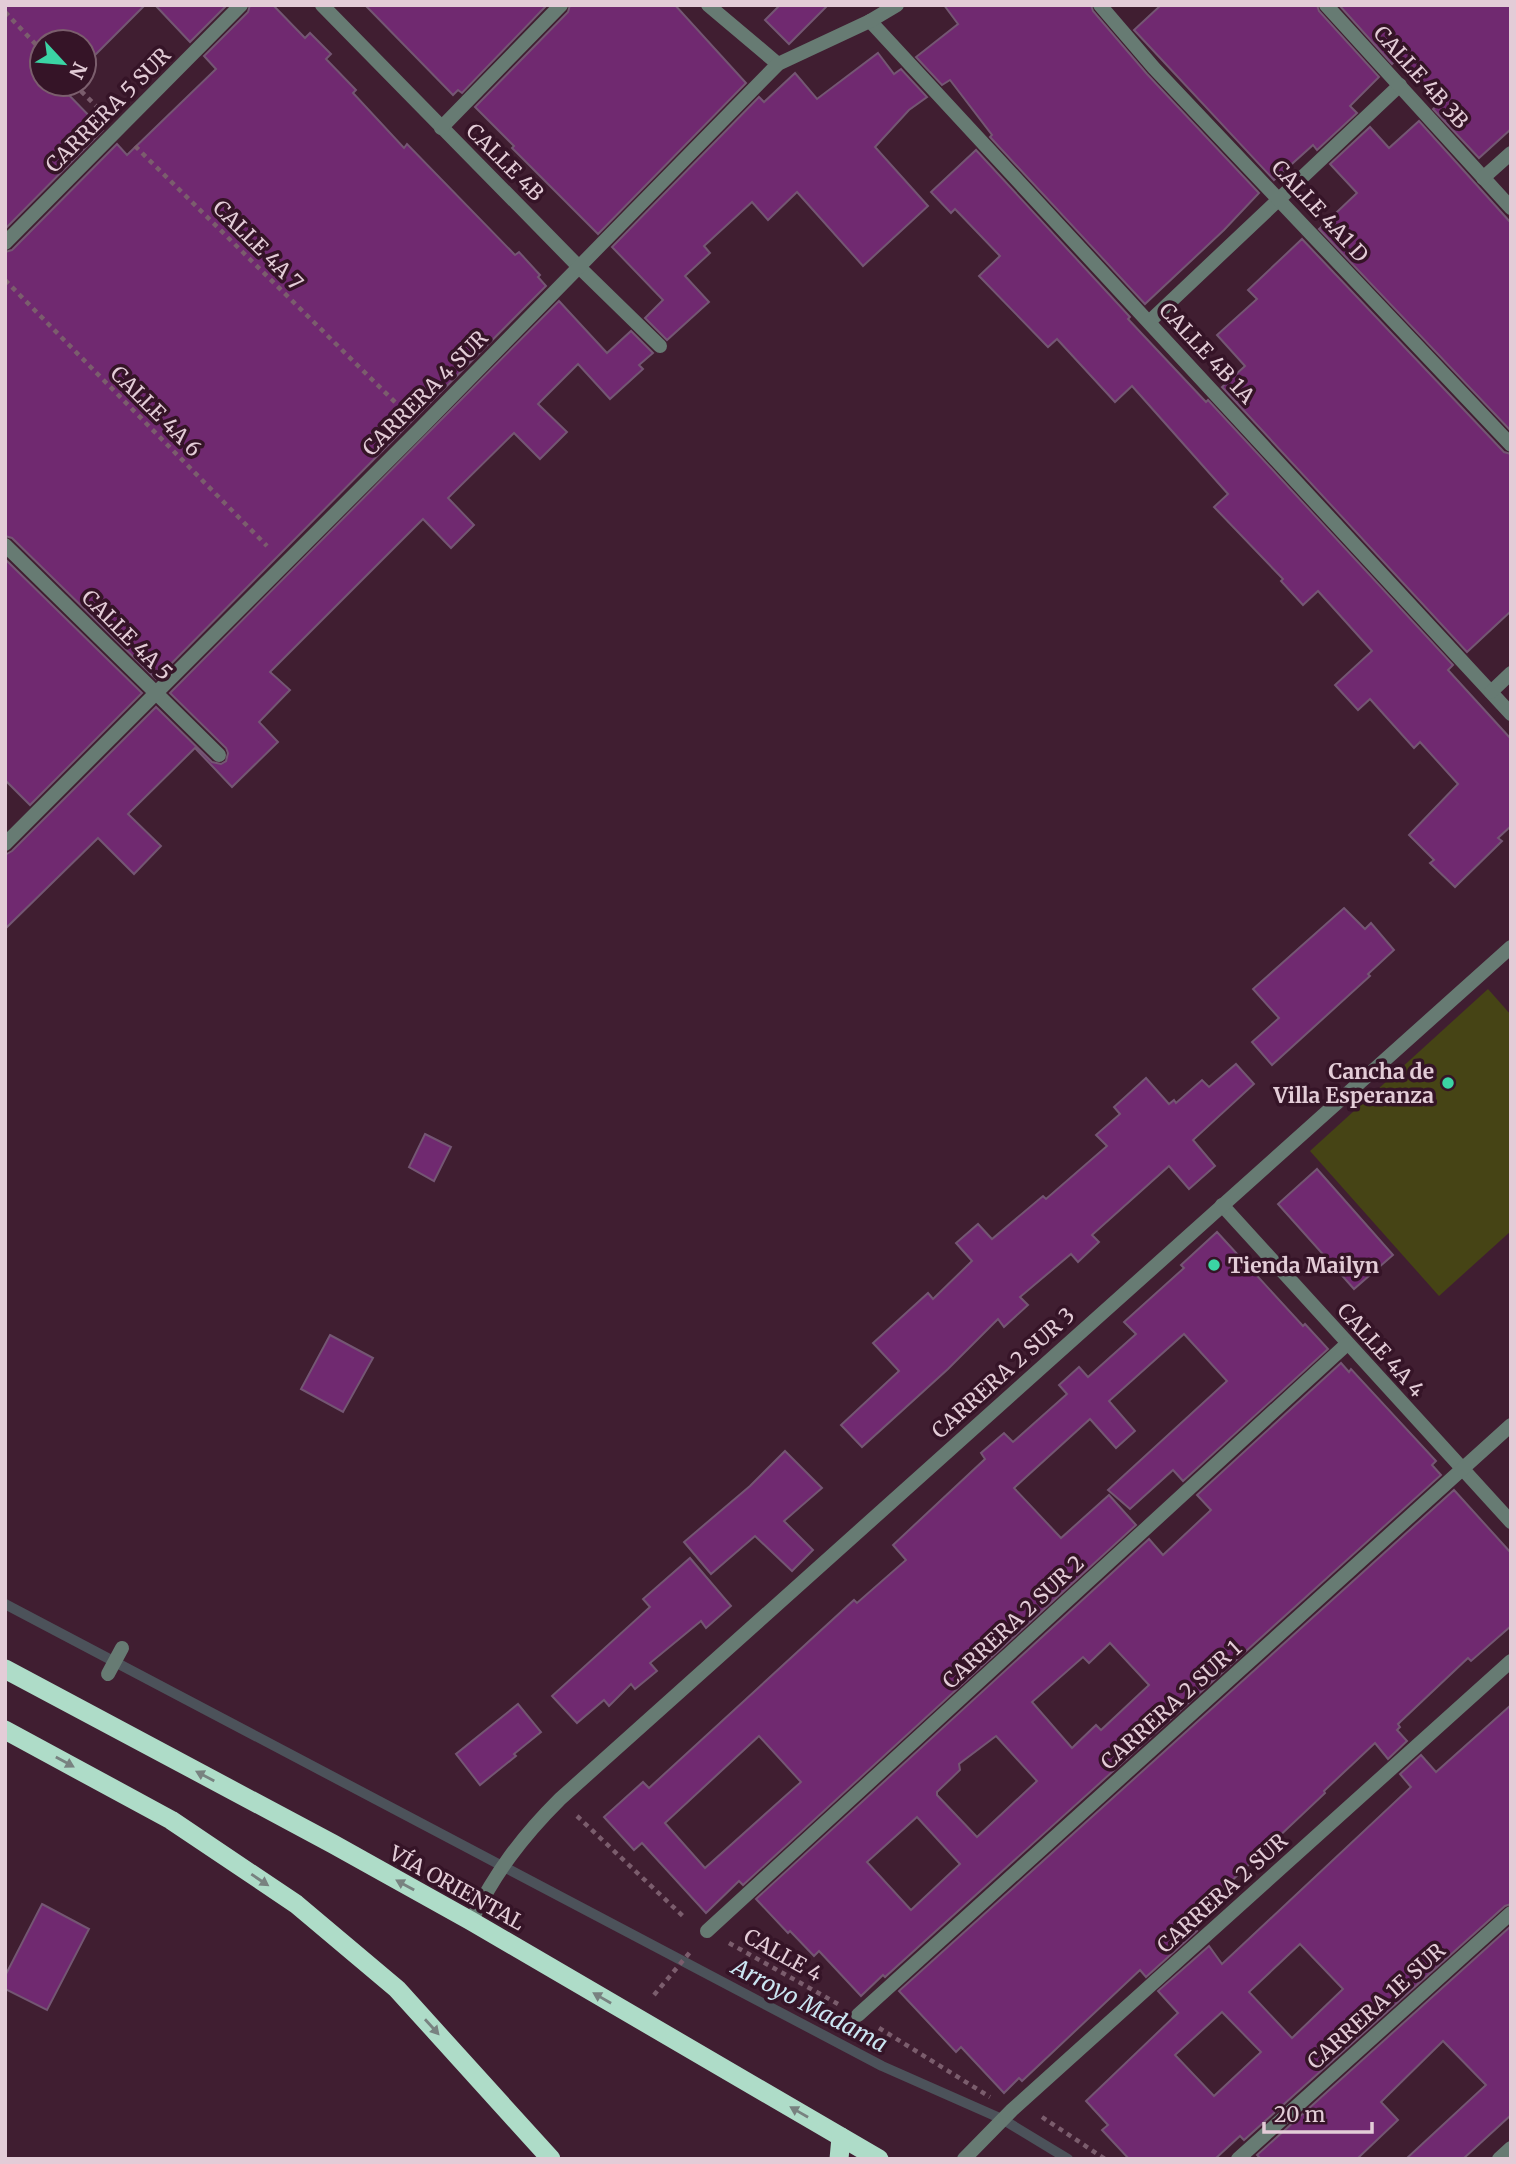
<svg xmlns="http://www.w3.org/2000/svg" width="1516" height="2164" viewBox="0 0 1516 2164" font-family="Merriweather,serif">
  <rect width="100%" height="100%" fill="#401e31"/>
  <polygon fill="#464415" points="1488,989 1511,1015 1511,1231 1439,1296 1310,1151"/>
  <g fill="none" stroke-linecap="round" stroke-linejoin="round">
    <polyline stroke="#4c525a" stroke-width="10" points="5,1604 882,2066 1002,2119 1068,2159"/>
  </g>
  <g fill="#702970" stroke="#745673" stroke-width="2" fill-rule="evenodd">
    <polygon points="5,5 145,5 84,66 84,42 42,42 42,84 66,84 62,88 103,130 5,229"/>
    <polygon points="155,5 227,5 190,42"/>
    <polygon points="250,5 273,5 305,38 310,33 331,54 326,59 356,90 353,93 404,148 407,144 515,255 519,252 540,275 538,277 546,286 156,679 12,538 5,536 5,252 12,250 117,144 127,155 216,69 204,56 248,12"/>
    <polygon points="365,5 547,5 462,93 458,90 453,95"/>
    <polygon points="570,5 675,5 746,83 598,234 512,148 514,146 475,107 568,12"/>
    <polygon points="780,5 828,5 789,44 765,20"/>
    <polygon points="944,5 1091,5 1093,11 1147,74 1259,193 1224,230 1145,304 990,137 992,135 950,80 942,85 916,57 958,24"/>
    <polygon points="1161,5 1317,5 1319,11 1379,77 1350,106 1357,113 1317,150 1313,145 1274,180 1134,30"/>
    <polygon points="1339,5 1511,5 1511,129 1479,158 1433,109 1441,102 1399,57 1392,64"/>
    <polygon points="878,53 894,74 901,69 927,97 909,110 875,147 928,206 863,266 797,192 768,220 752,202 704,246 710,253 685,276 709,302 667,340 645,318 663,300 612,247 759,97 764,102 795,73 817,99"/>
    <polygon points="1419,121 1511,223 1511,431 1319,229 1357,193 1330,164 1370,127 1389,148"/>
    <polygon points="976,150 1130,317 1128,319 1206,402 1208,400 1453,665 1448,670 1511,739 1511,826 1498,838 1502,841 1455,887 1430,863 1434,860 1409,835 1458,784 1420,742 1414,748 1370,699 1358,710 1335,685 1372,651 1318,591 1303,605 1281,581 1283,579 1214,507 1228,494 1132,386 1115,402 1057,339 1048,347 979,276 1000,256 955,209 951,213 931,192"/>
    <polygon points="1302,239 1504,452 1511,454 1511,611 1467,652 1222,387 1245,366 1217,335 1257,299 1248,290"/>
    <polygon points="559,301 607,353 631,331 653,353 639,365 643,369 610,399 578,364 538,404 567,432 540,459 514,433 448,498 474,525 451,548 423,519 270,672 290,690 259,722 278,742 232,787 195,748 128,814 161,846 134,874 98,838 5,929 5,855 12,851 156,707 212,762 221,764 226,761 228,753 226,748 170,693"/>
    <polygon points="5,559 142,693 30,805 5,780"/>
    <polygon points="1344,908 1365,929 1371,923 1394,950 1368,974 1370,976 1272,1065 1252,1042 1279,1018 1253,989"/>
    <polygon points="1236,1064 1254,1084 1193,1140 1215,1166 1189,1189 1169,1166 1092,1235 1099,1242 1078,1262 1071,1254 1020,1297 1028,1305 1004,1327 998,1319 948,1369 862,1447 841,1425 899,1371 873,1343 928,1293 933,1299 972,1261 956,1243 978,1224 992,1239 1043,1196 1046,1199 1107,1146 1096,1135 1120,1114 1114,1107 1146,1078 1169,1104 1174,1100 1176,1103 1202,1080 1209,1087"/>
    <polygon points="425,1134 451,1147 434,1181 409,1167"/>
    <polygon points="1317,1169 1393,1255 1354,1289 1278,1204"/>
    <path d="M1217,1232L1303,1326L1305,1324L1328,1349L1183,1481L1173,1470L1130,1509L1108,1490L1227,1381L1184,1334L1109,1401L1135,1431L1116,1448L1090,1419L1014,1488L1061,1538L1109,1495L1136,1525L743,1885L739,1881L706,1913L642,1843L634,1850L604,1817L643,1782L649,1788L854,1600L857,1603L906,1560L893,1545L985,1459L981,1453L1004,1433L1013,1442L1067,1394L1059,1385L1079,1367L1088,1377L1136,1334L1124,1322L1184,1268L1181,1265ZM759,1736L801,1782L705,1868L665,1823Z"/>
    <polygon points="330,1335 373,1358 343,1412 301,1389"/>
    <path d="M1341,1363L1349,1372L1351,1369L1436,1461L1432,1465L1441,1475L885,1977L883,1975L861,1996L819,1951L814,1956L790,1931L788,1933L756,1899L1149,1539L1163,1555L1211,1510L1197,1495ZM1110,1643L1149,1685L1101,1730L1096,1725L1072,1748L1032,1702L1083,1657L1089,1663ZM996,1736L1037,1781L977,1837L937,1795V1792L960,1770L959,1764ZM917,1817L960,1864L911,1910L867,1862Z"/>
    <polygon points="785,1451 822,1488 784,1521 813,1550 792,1571 755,1536 711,1574 684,1542 750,1486"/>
    <polygon points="1454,1490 1511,1553 1511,1626 1471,1661 1468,1658 1398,1724 1400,1727 1397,1730 1407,1741 1388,1759 1375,1743 1324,1791 1325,1793 1189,1921 1197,1931 1146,1977 1140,1970 1022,2081 1019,2078 1004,2093 961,2047 956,2052 899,1991"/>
    <polygon points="690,1558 731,1606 706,1628 701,1621 650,1663 657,1671 635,1689 631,1684 609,1706 604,1700 577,1723 552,1696 650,1607 643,1599"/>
    <polygon points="518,1704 541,1732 514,1754 516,1756 480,1785 456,1754"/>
    <path d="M1511,1705V1904L1505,1906L1244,2140L1240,2136L1215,2159H1129L1102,2130L1108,2125L1086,2101L1178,2013L1158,1991L1209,1946L1222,1964L1411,1787L1400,1774L1421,1755L1436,1772ZM1300,1944L1343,1989L1292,2038L1249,1992ZM1222,2012L1261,2052L1214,2096L1175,2055Z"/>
    <polygon points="42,1904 89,1929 47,2010 5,1989 5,1976"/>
    <polygon points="1511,1926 1511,2115 1463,2159 1406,2159 1486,2085 1443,2041 1381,2102 1398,2120 1357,2159 1261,2159 1257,2155"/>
  </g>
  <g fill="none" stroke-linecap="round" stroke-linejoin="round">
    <g stroke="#7b5d6d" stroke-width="4.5" stroke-dasharray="5 5" stroke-linecap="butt">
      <polyline points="5,12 42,51"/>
      <polyline points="74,84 102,112"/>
      <polyline points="135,146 403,410"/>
      <polyline points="5,280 267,546"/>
      <polyline points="577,1816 685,1918"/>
      <polyline points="729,1943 838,2004"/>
      <polyline points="654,1995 691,1951"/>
      <polyline points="879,2028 990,2097"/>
      <polyline points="1042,2117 1105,2159"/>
    </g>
    <g stroke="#677b73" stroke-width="14">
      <polyline points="1150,321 1400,85"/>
      <polyline points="108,1674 122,1648"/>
    </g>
    <polyline stroke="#677b73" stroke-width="14" points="5,545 156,693"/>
    <g stroke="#677b73" stroke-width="14">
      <polyline points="322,5 579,267 660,346"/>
      <polyline points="708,5 778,64"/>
      <polyline points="1100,5 1154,68 1511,445"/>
      <polyline points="1326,5 1511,208"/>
      <path d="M870,21C1083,253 1299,482 1511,714"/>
      <polyline points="441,128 561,5"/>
      <polyline points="1483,178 1511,153"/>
      <polyline points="5,243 241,5"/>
      <polyline points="1491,692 1511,673"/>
      <polyline points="156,693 219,755"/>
      <polyline points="5,844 421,428 778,64 870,21 897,5"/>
      <polyline points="1222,1205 1511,1522"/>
      <path d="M471,1921C496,1872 520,1839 560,1799L1511,947"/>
      <polyline points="707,1931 1347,1344"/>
      <polyline points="858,2015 1511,1425"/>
      <polyline points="964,2159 1012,2110 1511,1661"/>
      <polyline points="1238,2159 1511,1913"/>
      <polyline points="1499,2159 1511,2148"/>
    </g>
    <g stroke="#aedcc8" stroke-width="19">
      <polyline points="5,1669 333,1844 471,1921 879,2159"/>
      <polyline points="5,1730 171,1820 296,1904 397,1989 551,2159"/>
      <polyline points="839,2159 841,2137"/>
    </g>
  </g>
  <defs><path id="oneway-solid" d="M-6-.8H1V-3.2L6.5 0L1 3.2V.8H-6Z" transform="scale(1.75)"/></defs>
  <g fill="#788280">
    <use href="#oneway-solid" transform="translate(65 1762) rotate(29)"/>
    <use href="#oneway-solid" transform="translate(205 1776) rotate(-152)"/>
    <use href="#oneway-solid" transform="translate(260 1880) rotate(34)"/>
    <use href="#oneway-solid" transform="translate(405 1885) rotate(-151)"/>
    <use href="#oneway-solid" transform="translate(602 1998) rotate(-150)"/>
    <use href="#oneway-solid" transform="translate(432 2027) rotate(48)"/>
    <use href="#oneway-solid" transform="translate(799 2112) rotate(-150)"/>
  </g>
  <g fill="#3bd4a4" stroke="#351427" stroke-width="2.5">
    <circle cx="1448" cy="1083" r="7"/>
    <circle cx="1214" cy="1265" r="7"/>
  </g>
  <g text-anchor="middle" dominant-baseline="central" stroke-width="7" stroke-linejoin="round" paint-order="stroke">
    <g font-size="21" fill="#e3ccd7" stroke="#351427">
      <text transform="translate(1421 77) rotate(48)">CALLE 4B 3B</text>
      <text transform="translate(108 110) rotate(-45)">CARRERA 5 SUR</text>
      <text transform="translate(505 162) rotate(45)">CALLE 4B</text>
      <text transform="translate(1320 211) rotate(47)">CALLE 4A1 D</text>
      <text transform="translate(258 245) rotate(45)">CALLE 4A 7</text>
      <text transform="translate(1207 353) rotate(47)">CALLE 4B 1A</text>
      <text transform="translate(425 393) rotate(-45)">CARRERA 4 SUR</text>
      <text transform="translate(156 411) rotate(45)">CALLE 4A 6</text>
      <text transform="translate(127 635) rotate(45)">CALLE 4A 5</text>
      <text transform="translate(1381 1350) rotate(48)">CALLE 4A 4</text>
      <text transform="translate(1003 1373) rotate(-42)">CARRERA 2 SUR 3</text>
      <text transform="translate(1013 1622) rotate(-43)">CARRERA 2 SUR 2</text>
      <text transform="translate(1171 1705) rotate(-42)">CARRERA 2 SUR 1</text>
      <text transform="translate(457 1888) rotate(29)">VÍA ORIENTAL</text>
      <text transform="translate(1222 1893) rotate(-42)">CARRERA 2 SUR</text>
      <text transform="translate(783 1955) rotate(29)">CALLE 4</text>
      <text transform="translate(1376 2006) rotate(-42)">CARRERA 1E SUR</text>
    </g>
    <g font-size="21" font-weight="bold" fill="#e3ccd7" stroke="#351427" text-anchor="end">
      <text x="1434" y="1071">Cancha de<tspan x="1434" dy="24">Villa Esperanza</tspan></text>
      <text x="1228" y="1265" text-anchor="start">Tienda Mailyn</text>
    </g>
    <g font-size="23" font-style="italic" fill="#cae5f2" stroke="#351427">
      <text transform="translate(810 2005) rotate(28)">Arroyo Madama</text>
    </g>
  </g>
  <rect width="1516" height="2164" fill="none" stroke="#e3ccd7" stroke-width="14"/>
  <g transform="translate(63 63) rotate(116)"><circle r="33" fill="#351427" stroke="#7b5e6d" stroke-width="2"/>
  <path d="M0-5L12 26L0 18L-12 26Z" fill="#3bd4a4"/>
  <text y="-10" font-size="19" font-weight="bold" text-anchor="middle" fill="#e3ccd7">N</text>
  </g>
  <path d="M1264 2122v10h108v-10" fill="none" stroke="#e3ccd7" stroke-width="3.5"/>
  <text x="1274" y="2122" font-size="21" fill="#e3ccd7" stroke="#351427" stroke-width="5" paint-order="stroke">20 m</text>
</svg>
